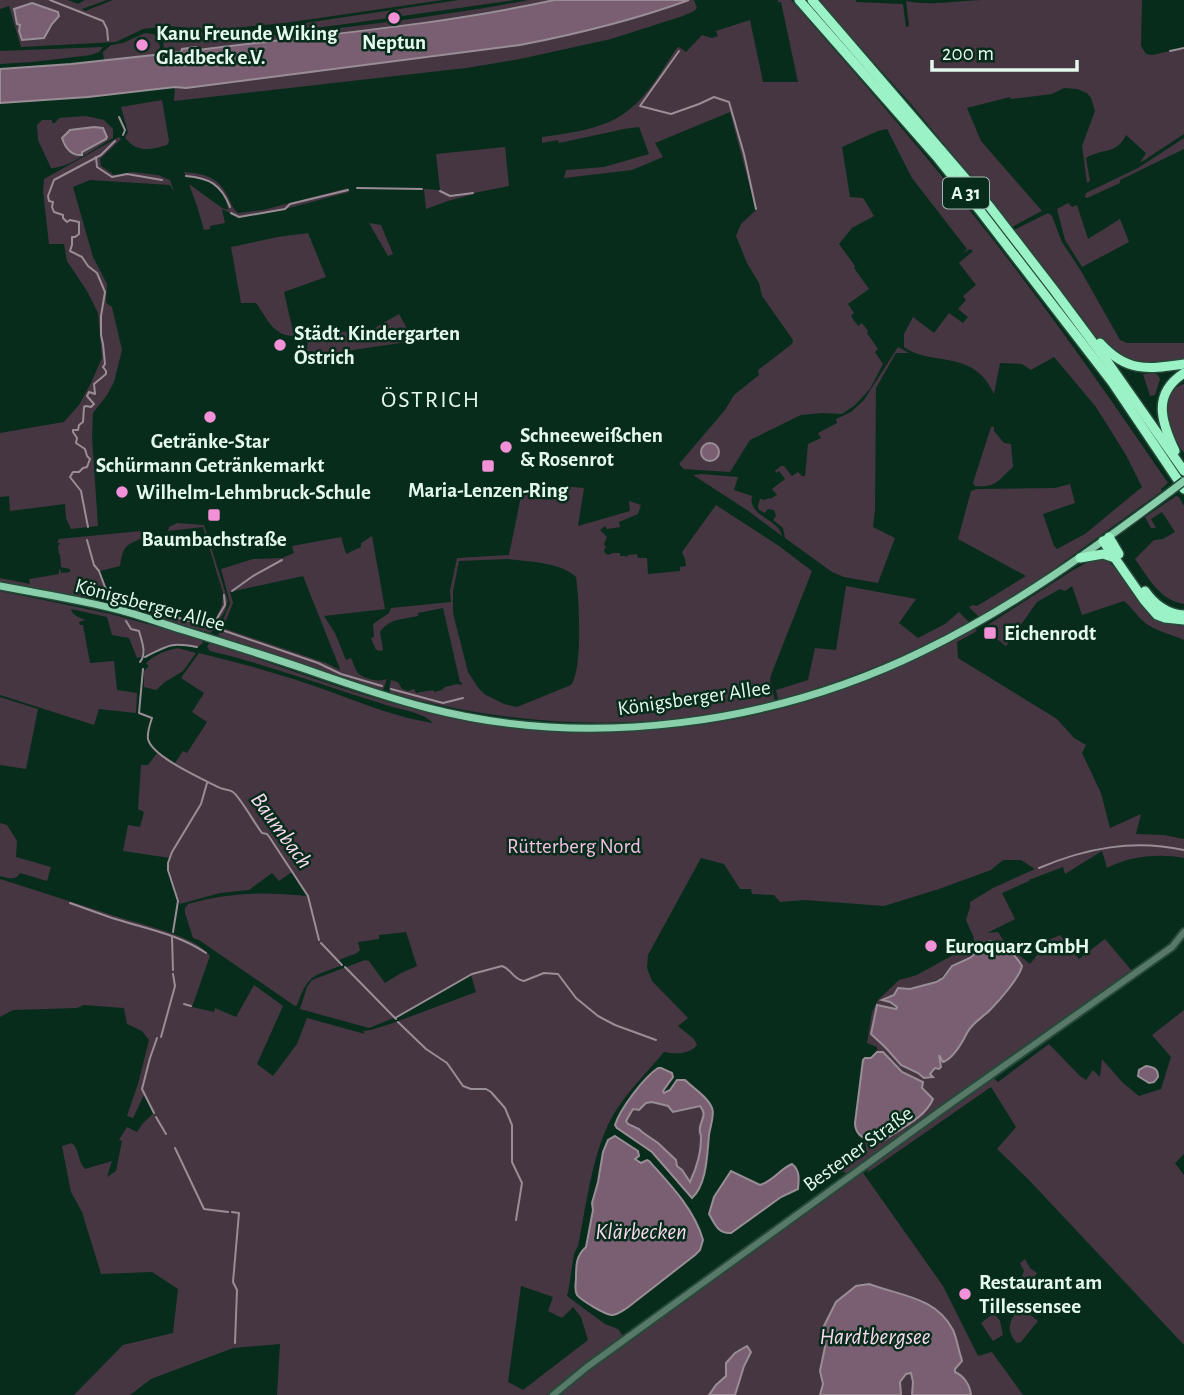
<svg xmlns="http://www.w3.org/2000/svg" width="1184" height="1395" viewBox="0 0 1184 1395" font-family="'Alegreya Sans',sans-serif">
  <rect width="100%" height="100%" fill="#072c1c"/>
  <g fill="#463641" fill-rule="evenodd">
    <path d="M0,0H68L78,4L85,0H107L82,9L85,11L113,0H443L285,23L213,30L168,26L143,29L116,42L21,47L9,6L0,9ZM13,12L59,16C53,23 49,35 40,38C35,40 27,39 22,40L19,29L20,25L17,24Z"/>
    <polygon points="459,0 515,0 346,24 308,29 302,25 305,23"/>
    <path d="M529,0H554C437,26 316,35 197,50L196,47L182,49L181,52L164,54L163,36L166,33L174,29L201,32L208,39L222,41C324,30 427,19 529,0Z"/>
    <path d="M689,0H694L697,8L694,11L683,16L611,39L520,59L466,68L174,101L175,87L204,86L520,45C577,34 634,19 689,0Z"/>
    <path d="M779,0H791C860,79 929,158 994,241C1055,319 1112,401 1168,483L1161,489L1162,491L1044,576L979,617L969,607L973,605L977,606L1026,576L958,539L971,491L977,489L1055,488L1070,484L1075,503L1043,514L1054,546L1057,549L1085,534L1142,487L1126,455L1096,407L1054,357L1031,370L1022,364L1000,363L994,394C980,364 961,362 930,357C921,355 912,353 904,347V334L913,317L934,333L949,313L963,323L968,317L958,309L966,300L963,296L976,285L959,263L973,251L970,249L962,254L967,249L912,178L887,129L878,131L842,147L850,197L863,198L874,216L852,228L839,244L855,266L854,268L869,289L848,304L854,313L851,316L858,326L862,323L868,331L867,333L878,349L875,352L883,364L870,389L855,405L842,414L822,413L801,415L750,440L730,472L684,469L679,464L725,410L734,395L759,375L758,370L792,344L793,340L762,296L759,283L747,263L736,236L741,224L756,210L730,112L655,143L663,157L632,170L564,178L566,170L604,167L649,154L639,127L624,129L559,143L558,140L542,143V137C570,133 607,129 630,109C649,94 663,68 677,48L679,47L686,52L702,35L712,38L718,36L716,31L750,20L763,82H798L781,2H777ZM704,447H718L720,453L711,462L705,460L702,454Z"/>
    <path d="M818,0H856V2L903,4L906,27L909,26L906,1C931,6 956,1 981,0C1034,0 1088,0 1142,0L1141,46L1146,54L1152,55L1184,48V134L1140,163L1146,153L1126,135C1117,155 1101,148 1086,158L1090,181L1087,183L1082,146L1095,111L1091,98L1087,93L1077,89L1064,88L1052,94L1011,99L1010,97L967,108L981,141L1042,211L1066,198L1012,227L911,104Z"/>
    <path d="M239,30L240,37C229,38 215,41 206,34L207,32Z"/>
    <polygon points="145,33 153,34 158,37 161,54 104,61 103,52 111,45 123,43"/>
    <polygon points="103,47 99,52 91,55 33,62 0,64 0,51"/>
    <path d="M162,100L169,141L167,145C150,150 138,153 125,138L128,132L121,107Z"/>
    <path d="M86,116L104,120L113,129V138C98,146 68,169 51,168L38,140L37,125L42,120H52V123H55L59,118Z"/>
    <polygon points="119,137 121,139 100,159 101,166 114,175 133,172 158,175 170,180 174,191 170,185 90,180 73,187 93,257 107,284 106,303 112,307 122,350 114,382 107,395 93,413 92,437 98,526 71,529 66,518 65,504 10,511 9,496 0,497 0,433 64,422 79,405 91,383 102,358 98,313 87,291 67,261 64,244 49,244 43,191 44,179"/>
    <polygon points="1184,138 1184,149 1120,180 1120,183 1087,198 1085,197 1086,193 1138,168"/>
    <polygon points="505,147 509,186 474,193 474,194 448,201 426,209 424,189 440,190 436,154"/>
    <path d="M184,172C206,174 219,177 229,199C232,205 233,209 238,213L263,210L348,188L349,192L285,209L239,217L222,209L225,223L210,226V229L204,230L197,206L189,184L222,208L228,210C226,186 208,178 186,177Z"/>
    <polygon points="1068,203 1072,207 1077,205 1088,239 1120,219 1129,242 1082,267 1065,240 1057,209"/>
    <polygon points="1048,213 1052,216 1062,242 1081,271 1120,340 1127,343 1184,343 1184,361 1152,365 1130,363 1099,341 1014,230"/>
    <polygon points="369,223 381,225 393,254 388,256"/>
    <path d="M308,233L326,277L284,292L294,336C273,336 267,318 256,303H241L231,247L278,237Z"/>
    <polygon points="399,314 411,336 406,339 407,342 333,353 307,351 308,335 373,329"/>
    <polygon points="898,347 909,353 896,353 876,388 875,510 873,527 895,538 878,583 844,577 832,572 785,538 783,528 773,520 776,516 774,510 768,509 765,513 759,510 758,506 760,499 765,500 769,498 770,499 777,495 772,489 785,479 779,471 776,473 775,471 781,466 784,466 792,476 798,472 802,476 805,476 808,444 821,438 818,433 837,423 836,419 851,412 864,400"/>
    <polygon points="1154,373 1158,375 1160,379 1155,395 1150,396 1143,374"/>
    <path d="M1184,384V453C1171,436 1154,392 1184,384Z"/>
    <path d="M991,427H994V431L1004,443L1011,444L1013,467C998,480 997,488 975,486L973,483Z"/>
    <path d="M702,474L738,477L734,490L752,496C748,517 778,518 782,536L747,510L693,475Z"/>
    <path d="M561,486L584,488L578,526L630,511L629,501L641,505L638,514L619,522L620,527L607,529L605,526L600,530L607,537L604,544L606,547L604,550L605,553L608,555L613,553H620V556H626V558L628,555L637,554L638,558H647L648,574L680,571V567L686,566L685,559L682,552L716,505L779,546L812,571L771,675L770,681L775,701C738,709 702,717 665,720C570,728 482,718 391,693L389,689L391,680L398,682L402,689L408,691L414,689L416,693L433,690L434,692L442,690L445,687L457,684L462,685V683L460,682L443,608L418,613V616C404,619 388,619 380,632L383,650L381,651L376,650L371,638L374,637L373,624L389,613L391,608L451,602L450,591L457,558L509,555L521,496ZM508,559C530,562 560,562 576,577C579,598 583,670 571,685L517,707L504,704L486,695L479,689L468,672L453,613V591L459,561Z"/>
    <path d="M1176,496L1179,497L1184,506V604C1159,600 1148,577 1135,559L1154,540L1163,539L1175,532L1162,512L1151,519L1156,528H1151L1145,517Z"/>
    <path d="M177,523L204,525L228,601L225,611L211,633L102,603L103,597H99L100,602L0,581V578L30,584L29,579L59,574V569H60L61,573L70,572V569L61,567L60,554H59L58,547L60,543H57L59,539L141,531L144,534H141V539C124,545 123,548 120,566L100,571L106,588H109L113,595L120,600L212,626L222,605L223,593L203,527L168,531L169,527Z"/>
    <path d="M372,536L385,609L324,616L335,633L346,660L351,658C354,664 355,670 359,674C367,680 379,682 387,679L383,690L364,685L219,636L218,632L230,603L221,569L253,559L282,558L294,553L292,546L341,537L346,554L361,547V543ZM303,576L340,669V670L326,663L223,628L233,603L230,592Z"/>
    <path d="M1102,558C1111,562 1116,569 1121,577C1141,604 1147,623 1184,626V640C1171,634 1154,631 1143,621C1136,615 1131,606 1124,601L1082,615L1072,586L1065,591L1060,589L1037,602L1006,646L994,637L986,626L1073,570L1094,559Z"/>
    <path d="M846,586L916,599L899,623L918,638L945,624L959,612L969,622C909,655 845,682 778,700L776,690L808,680L815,648L836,650Z"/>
    <path d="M0,591L111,614L201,639L203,643L198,647C172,642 169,644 146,656L139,631L144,656L137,658L129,638L112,635L107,617L71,609L72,612L76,616L85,620L79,622L80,625H83L90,663L114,661L117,690L137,693L136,713L99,709L94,725L0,695Z"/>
    <path d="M975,629L977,631L957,642L958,658L1057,719L1074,738L1086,745L1082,753L1101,793L1110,828L1141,814L1136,834L1164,835L1184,839V858C1160,853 1128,856 1107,868L1102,851L1065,874L1063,867L1029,880V881L1002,893L1015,919L987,933L998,932L1005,943L1030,964L1037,955L1042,943L1060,935L1079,959L1105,939L1132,971L1151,959L853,1172L846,1173L841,1171C847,1162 859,1162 866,1154V1145L863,1138L871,1143L875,1138L882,1141C899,1130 924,1118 933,1099L922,1088L923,1082L902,1072L883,1052H877V1047L867,1043L872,1012L878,1000L899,980L917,975L973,944L974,938L966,920L970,907V902L993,888L1035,869L1021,860H1003L991,870L939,889L884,906L805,900L780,902L774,895L752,894L751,889H740L724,864L701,858L648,955L647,968L652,981L688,1018L678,1026L694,1039L697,1045C689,1055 675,1054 664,1052C649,1070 632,1087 619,1106C593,1142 587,1203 578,1246L574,1254L568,1293L567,1294V1296L605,1324L618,1329L623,1336L547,1395H277L280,1344L233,1348L151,1379L130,1395H74L123,1345L173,1333L178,1289L152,1272L101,1274L82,1212L71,1192L62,1146L72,1143C80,1150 77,1161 85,1169L112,1161L107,1177L116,1171L122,1141L119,1140L127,1127L137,1132L143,1123L154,1113L144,1095L133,1118L127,1116L138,1084L149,1040L142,1031L127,1024L124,1008L84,1005L77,1008L13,1010L0,1017V879C39,891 77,904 115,916C139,924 197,936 210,956L192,1007L214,1012L215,1008L236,1017L254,985L283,1006L257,1064L273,1076L297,1044L307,1018L365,1034L363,1031L371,1030L393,1023L476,992L471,975L394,1018L369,1028L300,1009L307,987L312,980L365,960L369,961L385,983L401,973L417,966L406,932L379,935V939L358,942L360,950L357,953L339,960L343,965C312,977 309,973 297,1005L295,1006L199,940L193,938L185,913V908L188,904C229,892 265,892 307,896L292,872L279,881L272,873L249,890L220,893L180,904L168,866L170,858L123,851L128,825L140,827L144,812L138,809L141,765H148L158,752L175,763L183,751L187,753L207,722L192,712L204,693L181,678L199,653C245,664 290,677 334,693C366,705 400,718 433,723C423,712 397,709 383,704C325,686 269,665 210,651L207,647L210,642C283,667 356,696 432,713C572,744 720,737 855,685C896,669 936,649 975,629ZM989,941C1001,942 1016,955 1022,966C1020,977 999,1001 990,1010C982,1018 973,1023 967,1034C962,1044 954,1059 943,1062L939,1055L941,1067L939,1069L935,1068L934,1072L930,1074L933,1077L924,1078L918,1073L901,1065L886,1048L871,1034L877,1005L897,1008L896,1004L882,1000L894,995L898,988H914L940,979L952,966L970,958ZM521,1286L553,1297L548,1311L562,1318L573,1307L581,1317L588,1340L523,1390L508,1382Z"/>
    <path d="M178,648L196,653L183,671L165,682L156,690L144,687V671L149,666L146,663C154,655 167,650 178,648Z"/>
    <polygon points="0,697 38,709 26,769 0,765"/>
    <path d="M0,823L7,825L17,841L16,857L51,867L47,881L20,873C16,881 7,878 0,876Z"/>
    <polygon points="1184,1010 1184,1154 1175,1163 1184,1175 1184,1345 1028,1179 997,1149 1016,1127 991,1087 867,1173 870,1166 993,1077 998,1082 1049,1044 1080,1076 1086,1080 1093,1070 1100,1077 1102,1059 1122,1082 1139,1096 1161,1089 1171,1057 1152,1035"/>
    <polygon points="652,1102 678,1110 700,1106 705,1113 700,1134 701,1137 699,1161 692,1181 690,1182 677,1166 676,1160 658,1143 628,1124 626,1121 633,1108 641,1108 646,1103"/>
    <path d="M861,1170L943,1286L978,1356L992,1352L1023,1395H971C970,1387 963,1376 955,1372L954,1369L962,1361L961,1357C958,1348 957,1338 953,1330C938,1302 912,1296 883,1289L823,1328L825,1347L820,1371L823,1384L820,1395H735L744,1366L751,1352L716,1385L709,1395H557L606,1355Z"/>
    <polygon points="1025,1259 1030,1268 1037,1273 1033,1279 1034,1282 1029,1286 1022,1276 1024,1271 1020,1263"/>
    <path d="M1021,1307L1038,1321L1021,1342L1017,1343C1005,1330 1009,1319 1021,1307Z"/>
    <polygon points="994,1313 1000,1321 1003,1335 993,1341 981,1323"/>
    <polygon points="911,1373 913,1382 912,1395 901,1395 900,1382 906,1374"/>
  </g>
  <g fill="#795f71" stroke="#998d96" stroke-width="2" fill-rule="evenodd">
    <path d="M554,0H689C634,20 577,34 520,45L186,88L175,87L88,97L0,103V69L71,64L181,52L182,49L196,47L198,50C316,35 437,26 554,0Z"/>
    <polygon points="32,3 58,12 59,16 52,24 44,38 22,40 19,31 20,25 17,24 14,9"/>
    <path d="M94,127L103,128L107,137L106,139L82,152V155C71,156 65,147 62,138L70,130Z"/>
    <circle cx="710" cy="452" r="9"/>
    <path d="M989,941C1002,942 1016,955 1022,966C1020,977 999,1001 990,1010C982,1018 972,1023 967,1033C962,1043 954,1058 943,1062L939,1055L941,1067L939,1069L935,1068L930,1074L933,1077L924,1078L918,1073L901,1065L886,1048L871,1034L877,1005L896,1009L897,1007L890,1002L882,1000L894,995L898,988L910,989L936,982L943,978L952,966L970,958Z"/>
    <path d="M877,1052H883L902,1072L923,1082L922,1088L933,1099C925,1118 900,1129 884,1140L882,1141L875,1138L871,1143C863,1138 855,1134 855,1123L863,1060L865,1058H871Z"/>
    <path d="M1146,1066C1154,1067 1158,1069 1158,1077L1154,1082L1149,1083L1138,1076L1139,1070Z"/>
    <path d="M658,1068H661L672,1073L673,1077L663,1091L664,1093L670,1090L677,1080H685C693,1088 708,1097 712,1108C715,1115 710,1127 709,1135C707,1155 707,1184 692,1198L652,1152L617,1128L615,1125C620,1109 644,1077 658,1068ZM652,1102L668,1106L673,1112L700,1106C707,1114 702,1118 700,1127C699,1137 701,1129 701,1139C701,1155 696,1169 690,1182L682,1170L677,1166L676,1160L658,1143L642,1132L639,1129L628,1124L626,1121L633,1109L639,1110L646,1103Z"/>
    <path d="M615,1136L638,1151L639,1156L635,1159L641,1163L647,1160L649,1161C669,1183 695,1210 703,1240L700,1250L695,1255L627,1308C622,1311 617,1315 612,1315C605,1315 581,1300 577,1295C574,1289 576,1284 576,1278C576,1265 576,1256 586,1247L593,1210L592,1203L598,1182L603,1152L608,1140Z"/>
    <path d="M792,1164C800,1170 799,1179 798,1189L781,1197L731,1233C718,1234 715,1224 709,1214L714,1197L731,1171L760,1185C773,1181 780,1169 792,1164Z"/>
    <path d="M869,1284C901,1296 936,1297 953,1330C957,1339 958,1348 961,1357L962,1361L955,1369V1372C964,1376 970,1385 971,1395H912L913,1382L911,1373L906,1374L900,1382L901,1395H820L823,1384L820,1371L825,1347L823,1328L836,1302L856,1286Z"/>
    <polygon points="747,1346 751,1352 744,1366 735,1395 709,1395 716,1385 726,1376 726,1363 735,1353"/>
  </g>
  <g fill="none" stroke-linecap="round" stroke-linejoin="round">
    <g stroke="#998d96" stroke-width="2">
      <polyline points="50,0 103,21 107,29 108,40"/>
      <polyline points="679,51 640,106 671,114 699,104 714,97 729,102 744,154 756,209"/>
      <polyline points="1170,51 1184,48"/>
      <polyline points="119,117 125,130 123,135"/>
      <polyline points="96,157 97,167 112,177 127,174 162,180"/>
      <path d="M186,176C209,178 221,184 230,207"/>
      <polyline points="357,188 422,189"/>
      <polyline points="440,191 450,196 473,193"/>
      <polyline points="231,213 239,217 285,209 290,204 348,190"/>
      <polyline points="88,527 81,491 70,477 73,472 79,472 83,468 87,467 90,459 87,456 85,449 76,443 77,438 73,432 73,430 78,430 79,425 83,422 84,407 86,406 91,407 94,404 87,396 89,392 95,394 94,384 106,374 106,371 103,367 105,364 103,344 101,335 101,316 105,292 97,273 88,266 82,257 70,251 72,245 72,237 75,237 79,234 79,222 70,220 67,222 63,218 63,215 54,212 52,207 53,202 49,201 48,196 54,180 101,155 115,141"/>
      <polyline points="87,540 94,565 99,571 105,587 113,601"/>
      <polyline points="232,591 253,576 282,560"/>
      <polyline points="111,598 119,602 212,627 225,605 224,595"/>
      <path d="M126,621L131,629L139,631C142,642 147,654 140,662"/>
      <polyline points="222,630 318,663 341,674 382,686"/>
      <path d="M145,657C169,645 170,642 197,647"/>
      <path d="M143,669L139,713L152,718C150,724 147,732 148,739C152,757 203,779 218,787C223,790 229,789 233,792C240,797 255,824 262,833L267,834L270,838L308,896L319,940"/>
      <polyline points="391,689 443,703 463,698"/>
      <path d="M1039,868C1086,848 1133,839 1184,850"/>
      <path d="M70,903C84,908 98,913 112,918C144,928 178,934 206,953"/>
      <polyline points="173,932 178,901 168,870 168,863 172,852 201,804 207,783"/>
      <polyline points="172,937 173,970"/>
      <polyline points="321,943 342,965"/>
      <polyline points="345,967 396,1019"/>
      <polyline points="184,1004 191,1006"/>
      <path d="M395,1018L472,974L502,966C512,969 512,979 524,981L544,973L558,974L576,998L598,1016L615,1025L656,1040"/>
      <polyline points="398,1022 426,1049 447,1063 463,1086 471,1089 486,1089 491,1092 505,1108 512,1125 512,1162 522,1183 516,1220"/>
      <polyline points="161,1037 175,986 173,974"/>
      <polyline points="154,1113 142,1089 150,1058 157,1038"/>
      <polyline points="156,1117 166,1134"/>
      <polyline points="175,1148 204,1209 228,1212"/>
      <polyline points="232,1212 239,1213 233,1282 237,1290 235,1343"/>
    </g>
    <g stroke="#264939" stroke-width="10">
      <polyline id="minor" points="553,1395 587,1367 943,1109 1172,947 1184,932"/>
    </g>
    <g stroke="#264939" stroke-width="10">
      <path id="major" d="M0,586C41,594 83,600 123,611C143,616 163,624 183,630C225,643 267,656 308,670C348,684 388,698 428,708C590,750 774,724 923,651C1012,608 1092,550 1171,491"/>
    </g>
    <g stroke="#264939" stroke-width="12">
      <g id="highway">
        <polyline points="799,0 936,156 981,212 1112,382 1184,489"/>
        <polyline points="812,0 990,207 1054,290 1109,364 1184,471"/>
        <path d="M1100,343C1127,373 1148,369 1184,364"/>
        <path d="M1175,451C1161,421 1152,394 1184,373"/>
        <polyline points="1109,537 1119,554"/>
        <polyline points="1103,541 1144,600 1157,615 1165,618 1184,620"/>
        <polyline points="1080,558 1103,554 1115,558"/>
        <path d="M1145,591C1154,604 1168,615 1184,615"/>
      </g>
    </g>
    <use href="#minor" stroke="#587968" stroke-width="6"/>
    <use href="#major" stroke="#89cfac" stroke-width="7"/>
    <use href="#highway" stroke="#9cf2c7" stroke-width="9"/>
    <g stroke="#264939" stroke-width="10" stroke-linecap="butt">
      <polyline id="major-bridge" points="1171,491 1184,481"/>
    </g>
    <use href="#major-bridge" stroke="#89cfac" stroke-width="7"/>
  </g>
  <g fill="#f291d7" stroke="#072c1c" stroke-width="2.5">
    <circle cx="394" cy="18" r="7"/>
    <circle cx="142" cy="45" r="7"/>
    <circle cx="280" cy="345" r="7"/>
    <circle cx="210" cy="417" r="7"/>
    <circle cx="506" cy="447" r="7"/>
    <rect x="481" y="459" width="14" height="14" rx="3.5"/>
    <circle cx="122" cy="492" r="7"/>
    <rect x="207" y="508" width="14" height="14" rx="3.5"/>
    <rect x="983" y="626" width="14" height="14" rx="3.5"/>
    <circle cx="931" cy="946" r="7"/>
    <circle cx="965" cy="1294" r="7"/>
  </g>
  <g text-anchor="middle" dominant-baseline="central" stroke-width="5" stroke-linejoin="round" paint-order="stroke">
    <rect fill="#072c1c" stroke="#a2bbae" stroke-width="2" x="943" y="177.5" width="46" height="31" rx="5"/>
    <g font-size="19" font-weight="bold" fill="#e5f8ed">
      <text x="966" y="193">A 31</text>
    </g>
    <g font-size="21" font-weight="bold" fill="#e5f8ed" stroke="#072c1c" text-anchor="start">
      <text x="156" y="33">Kanu Freunde Wiking<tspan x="156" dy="24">Gladbeck e.V.</tspan></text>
      <text x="394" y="42" text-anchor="middle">Neptun</text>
      <text x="294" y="333">Städt. Kindergarten<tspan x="294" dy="24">Östrich</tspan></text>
      <text x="520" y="435">Schneeweißchen<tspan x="520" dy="24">&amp; Rosenrot</tspan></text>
      <text x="210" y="441" text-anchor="middle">Getränke-Star<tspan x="210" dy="24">Schürmann Getränkemarkt</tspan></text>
      <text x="488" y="490" text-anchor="middle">Maria-Lenzen-Ring</text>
      <text x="136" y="492">Wilhelm-Lehmbruck-Schule</text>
      <text x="214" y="539" text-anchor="middle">Baumbachstraße</text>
      <text x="1004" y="633">Eichenrodt</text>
      <text x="945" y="946">Euroquarz GmbH</text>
      <text x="979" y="1282">Restaurant am<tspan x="979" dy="24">Tillessensee</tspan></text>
    </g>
    <g font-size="21" fill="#e5f8ed" stroke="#072c1c">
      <text transform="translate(150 605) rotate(15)">Königsberger Allee</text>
      <text transform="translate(694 698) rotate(-8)">Königsberger Allee</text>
      <text transform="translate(858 1149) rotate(-36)">Bestener Straße</text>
    </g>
    <g font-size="21" fill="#f2bfe1" stroke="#072c1c">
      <text x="574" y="846">Rütterberg Nord</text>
    </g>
    <g font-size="23" font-style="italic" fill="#f9daee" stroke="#072c1c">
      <text transform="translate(281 831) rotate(54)">Baumbach</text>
      <text x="641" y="1232">Klärbecken</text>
      <text x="875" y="1337">Hardtbergsee</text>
    </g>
    <g font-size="24" letter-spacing="2" fill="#e5f8ed" stroke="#072c1c">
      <text x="431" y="400">ÖSTRICH</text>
    </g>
  </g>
  <path d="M932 60v10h145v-10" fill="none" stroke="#e5f8ed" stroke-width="3.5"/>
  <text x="942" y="60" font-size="21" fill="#e5f8ed" stroke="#072c1c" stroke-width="5" paint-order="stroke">200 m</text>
</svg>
